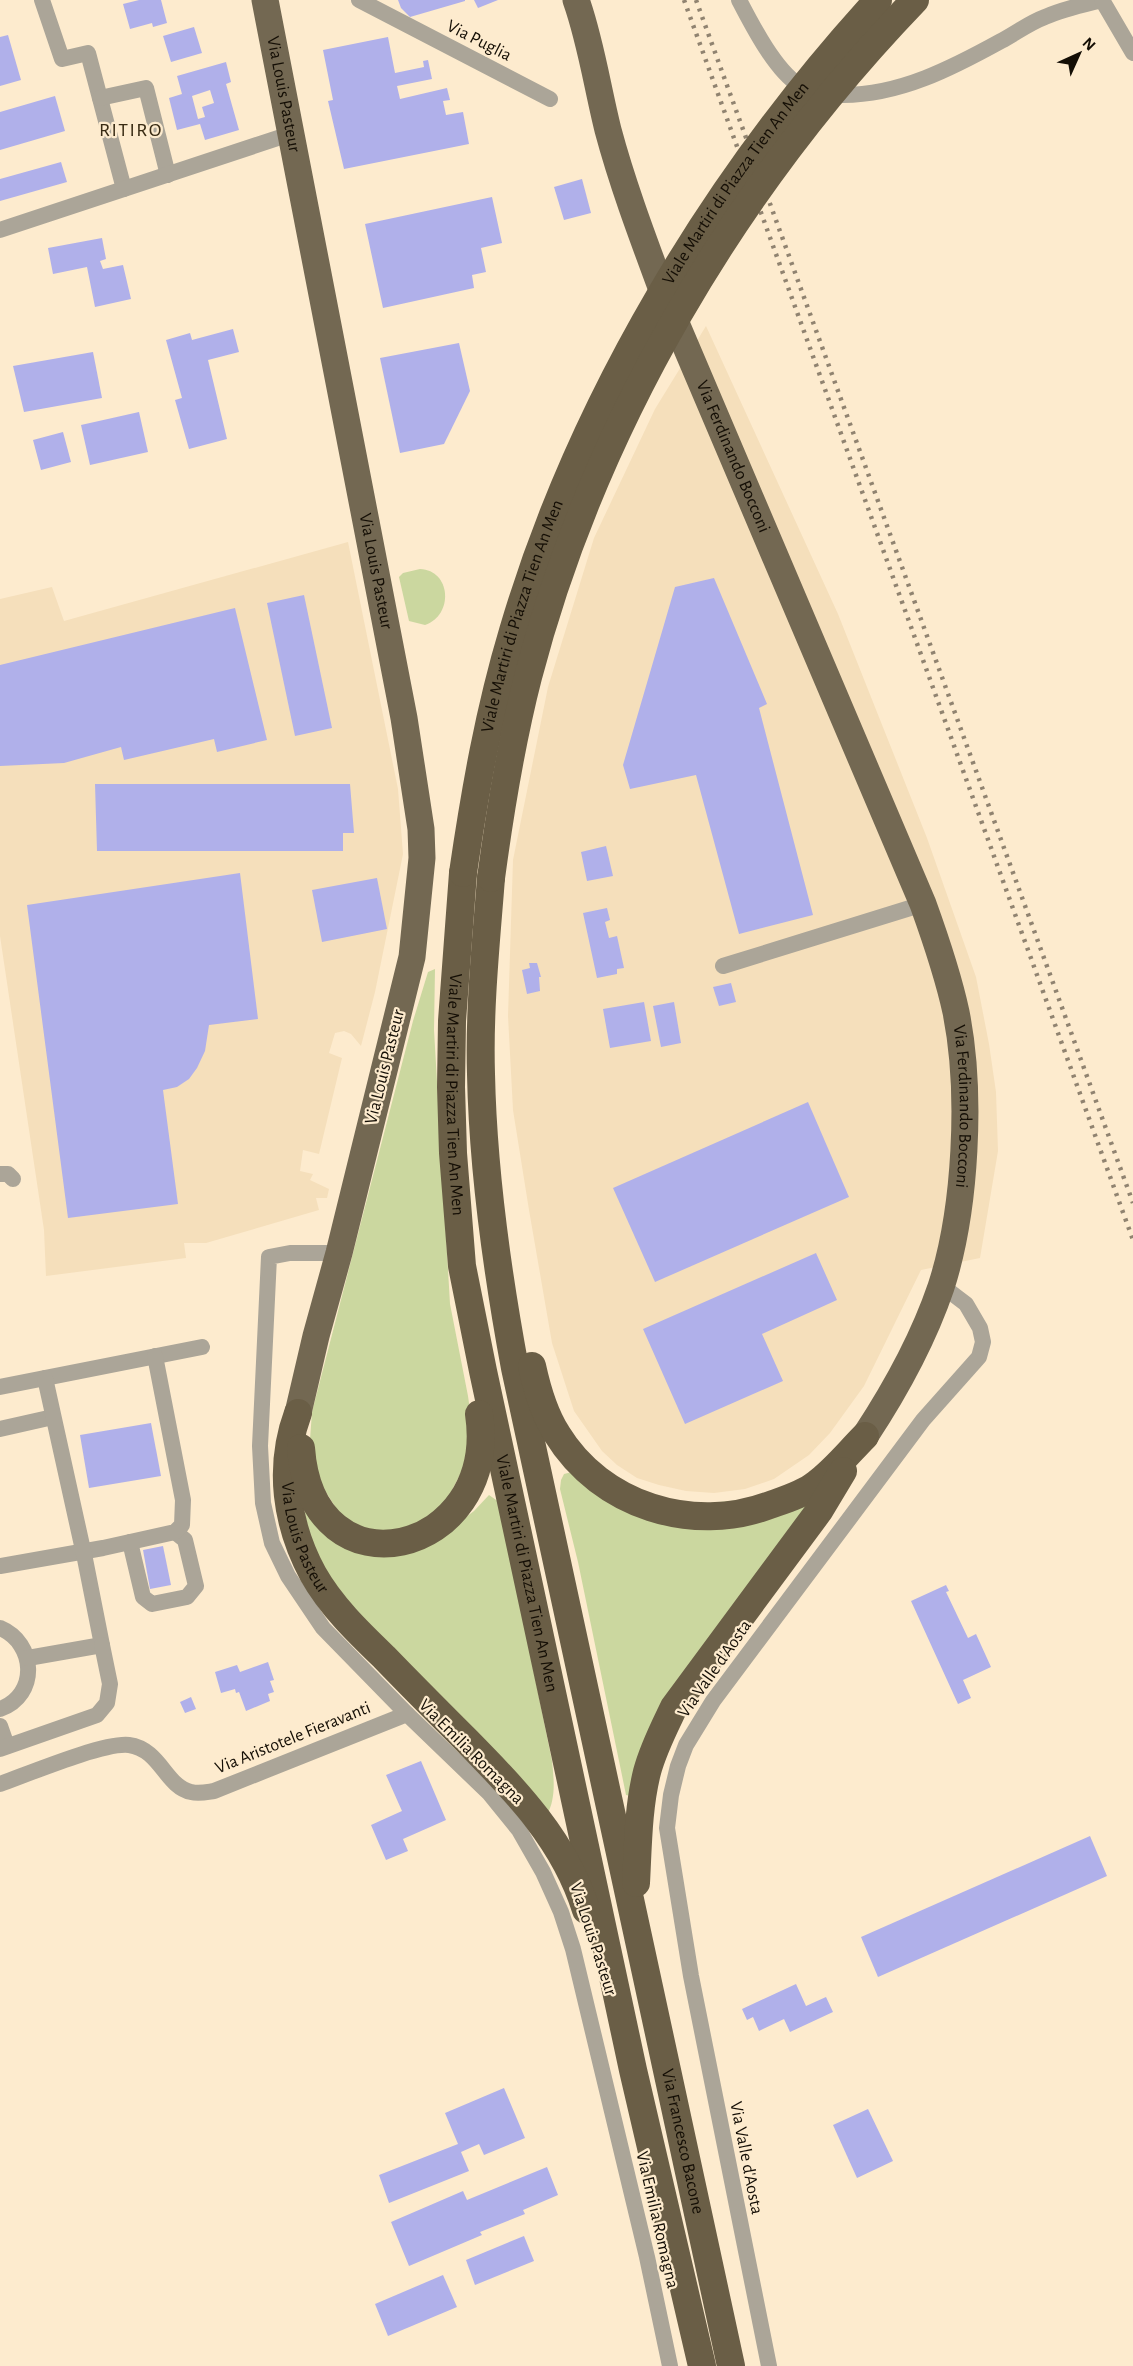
<svg xmlns="http://www.w3.org/2000/svg" width="1133" height="2366" viewBox="0 0 1133 2366" font-family="'Alegreya Sans',sans-serif">
  <rect width="100%" height="100%" fill="#fdebce"/>
  <g fill="#f5dfbb">
    <polygon points="706,326 838,614 927,838 976,977 989,1044 996,1092 998,1151 980,1258 921,1270 864,1386 830,1433 809,1455 774,1479 745,1489 714,1493 686,1491 659,1485 637,1478 617,1465 602,1451 574,1411 552,1343 529,1210 513,1110 508,1016 513,860 548,687 594,538 655,409"/>
    <polygon points="348,542 398,789 403,854 375,992 361,1046 351,1034 344,1031 335,1033 329,1053 342,1058 319,1154 303,1150 300,1171 313,1174 310,1180 329,1189 327,1198 316,1198 319,1210 206,1243 184,1243 186,1258 46,1276 44,1230 0,936 0,599 52,587 64,621"/>
  </g>
  <g fill="#cbd79f">
    <path d="M420,569C451,570 454,615 425,625L409,621L399,577L403,573Z"/>
    <polygon points="435,969 434,1030 450,1304 468,1396 475,1446 440,1513 390,1536 344,1521 311,1468 309,1453 312,1412 413,1021 428,972"/>
    <polygon points="572,1472 633,1511 819,1492 631,1796 626,1795 625,1790 578,1562 560,1489 561,1480 564,1474"/>
    <path d="M489,1495L499,1502L552,1761C554,1780 556,1798 547,1815L367,1626L315,1557L301,1497L332,1534L445,1533L474,1511Z"/>
  </g>
  <g fill="#b0b0ea" fill-rule="evenodd">
    <polygon points="139,0 161,0 167,23 153,27 152,23 130,29 123,4"/>
    <polygon points="398,0 465,0 465,1 410,17 401,8"/>
    <polygon points="474,0 498,0 478,8"/>
    <polygon points="194,27 202,53 171,62 163,36"/>
    <polygon points="8,35 21,80 0,86 0,37"/>
    <polygon points="388,37 395,73 424,67 423,61 428,60 432,79 397,86 400,99 447,88 450,100 443,101 446,115 463,112 469,144 344,169 328,101 333,100 323,50"/>
    <path d="M226,62L231,82L226,84L239,130L205,140L200,124L177,130L169,98L182,94L177,76ZM210,90L214,103L202,107L205,117L198,119L192,96Z"/>
    <polygon points="55,96 65,131 0,150 0,112"/>
    <polygon points="61,162 67,182 0,201 0,179"/>
    <polygon points="582,179 591,213 564,220 554,187"/>
    <polygon points="492,197 502,243 481,248 486,272 472,275 474,288 383,308 365,224"/>
    <polygon points="102,238 106,259 100,261 103,269 123,265 131,299 95,307 87,267 53,274 48,248"/>
    <polygon points="233,329 239,352 208,360 227,439 189,449 175,400 182,398 166,340 190,333 192,340"/>
    <polygon points="459,343 470,391 444,444 400,453 380,358"/>
    <polygon points="93,352 102,398 24,412 13,366"/>
    <polygon points="139,412 148,452 90,465 81,425"/>
    <polygon points="63,432 71,462 41,470 33,440"/>
    <polygon points="714,578 767,704 759,708 813,915 739,934 696,775 630,789 623,765 675,587"/>
    <polygon points="304,595 332,728 295,736 267,603"/>
    <polygon points="235,608 267,740 217,752 214,739 124,760 121,747 64,763 0,766 0,665"/>
    <polygon points="95,784 350,784 354,833 343,833 343,851 97,851"/>
    <polygon points="606,846 613,876 587,881 581,852"/>
    <polygon points="240,873 258,1019 209,1025 205,1051 197,1068 189,1079 177,1087 163,1090 178,1204 68,1218 27,905"/>
    <polygon points="377,878 387,929 322,942 312,890"/>
    <polygon points="607,908 610,920 605,922 609,938 617,936 624,968 617,969 617,974 597,978 583,913"/>
    <polygon points="529,963 537,963 541,977 539,977 540,991 527,994 522,970 530,968"/>
    <polygon points="731,983 736,1002 719,1006 713,987"/>
    <polygon points="644,1002 651,1041 610,1048 603,1009"/>
    <polygon points="674,1002 681,1043 661,1047 653,1006"/>
    <polygon points="808,1102 849,1197 655,1282 613,1188"/>
    <polygon points="816,1253 837,1300 762,1334 783,1381 685,1424 643,1329"/>
    <polygon points="151,1423 161,1476 89,1488 80,1435"/>
    <polygon points="163,1546 171,1585 150,1589 143,1550"/>
    <polygon points="946,1585 949,1591 946,1592 968,1638 976,1634 991,1667 963,1680 971,1698 958,1704 911,1601"/>
    <polygon points="268,1662 274,1680 270,1681 274,1692 268,1694 270,1701 246,1711 239,1692 236,1693 235,1689 221,1693 215,1672 237,1665 240,1672"/>
    <polygon points="191,1697 196,1709 185,1713 180,1702"/>
    <polygon points="421,1761 446,1820 403,1839 408,1851 386,1860 371,1825 402,1811 386,1775"/>
    <polygon points="1090,1836 1107,1876 878,1977 861,1937"/>
    <polygon points="796,1984 806,2006 826,1997 833,2012 790,2032 784,2019 759,2031 753,2017 747,2020 742,2009"/>
    <polygon points="504,2088 525,2138 484,2155 479,2144 461,2152 469,2171 389,2203 379,2175 458,2144 445,2113"/>
    <polygon points="868,2109 893,2161 857,2178 833,2125"/>
    <polygon points="547,2167 558,2195 523,2210 525,2214 480,2232 482,2235 409,2266 391,2222 463,2191 467,2200"/>
    <polygon points="524,2236 534,2261 475,2285 466,2260"/>
    <polygon points="443,2275 457,2307 388,2336 375,2304"/>
  </g>
  <g fill="none" stroke-linecap="round" stroke-linejoin="round">
    <g stroke="#aba598" stroke-width="16">
      <polyline points="42,0 62,59 88,53 124,189"/>
      <polyline points="359,0 550,99"/>
      <path d="M739,0C752,25 775,70 799,85C812,93 828,95 843,95C900,95 952,68 1001,41C1016,33 1029,23 1045,17C1063,9 1082,5 1102,0"/>
      <polyline points="1102,0 1133,53"/>
      <polyline points="100,98 146,88 168,175"/>
      <polyline points="0,230 290,134"/>
      <polyline points="723,966 923,904"/>
      <polyline points="0,1174 8,1174 13,1179"/>
      <polyline points="339,1253 290,1253 269,1257 260,1446 263,1503 272,1543 288,1576 323,1628 407,1714 489,1793 519,1830 543,1872 561,1912 573,1949 647,2257 670,2366"/>
      <polyline points="0,1387 202,1347"/>
      <polyline points="0,1429 53,1417"/>
      <polyline points="130,1542 143,1597 152,1604 187,1597 196,1586 185,1540 175,1532"/>
      <polyline points="0,1566 103,1548 175,1532 182,1525 183,1500 155,1356"/>
      <path d="M0,1628C36,1643 39,1695 0,1709"/>
      <polyline points="28,1658 102,1645 85,1559 45,1378"/>
      <polyline points="0,1726 7,1746"/>
      <polyline points="0,1749 97,1715 107,1703 110,1684 102,1645"/>
      <path d="M0,1784C28,1774 104,1742 129,1745C160,1749 166,1787 191,1792C199,1794 207,1792 214,1791L407,1714"/>
      <polyline points="769,2366 691,1976 667,1828 671,1795 678,1766 686,1745 713,1701 923,1420 979,1357 983,1342 980,1328 966,1304 941,1285"/>
    </g>
    <g stroke="#736852" stroke-width="27">
      <path id="s1" d="M265,0L404,718L421,829L422,858L412,957L339,1253L316,1336L298,1413"/>
      <path id="s2" d="M576,0C591,42 597,86 608,130C623,186 644,241 664,295L923,904C936,940 948,975 956,1012C972,1092 966,1210 941,1287C923,1340 896,1389 865,1436"/>
    </g>
    <g stroke="#6a5e46" stroke-width="28">
      <path id="s3" d="M463,873L452,1021L451,1087L453,1153L462,1266L483,1371L633,2070L702,2366"/>
      <path id="s4" d="M491,878C486,943 479,1008 481,1074C483,1173 497,1271 515,1368L731,2366"/>
      <path d="M532,1366C537,1389 544,1414 557,1434C601,1506 693,1534 770,1505C784,1500 804,1494 816,1484C834,1471 849,1452 865,1436"/>
      <path id="s5" d="M298,1413C278,1467 286,1524 313,1574C331,1606 358,1632 384,1657C411,1685 439,1713 467,1741C516,1791 565,1841 586,1910"/>
      <path d="M301,1448C312,1601 500,1556 479,1414"/>
      <path d="M636,1883C638,1846 638,1808 647,1772C653,1749 664,1728 674,1707L819,1511L843,1471"/>
    </g>
    <g stroke="#908370" stroke-width="4.5" stroke-dasharray="3 6" stroke-linecap="butt">
      <polyline points="684,0 1133,1240"/>
      <polyline points="696,0 1133,1203"/>
    </g>
    <g stroke="#6a5e46" stroke-width="28">
      <path id="s6" d="M463,873C475,791 489,711 513,631C581,400 716,177 878,0"/>
      <path d="M491,878C500,811 511,743 528,677C594,424 735,187 915,0"/>
    </g>
  </g>
  <g text-anchor="middle" dominant-baseline="central" stroke-width="4.5" stroke-linejoin="round" paint-order="stroke">
    <g font-size="18" fill="#140e05" stroke="#fdebce">
      <text transform="translate(479 41) rotate(27)">Via Puglia</text>
      <text stroke="none"><textPath href="#s1" startOffset="96">Via Louis Pasteur</textPath></text>
      <text stroke="none"><textPath href="#s6" startOffset="750">Viale Martiri di Piazza Tien An Men</textPath></text>
      <text stroke="none"><textPath href="#s2" startOffset="484">Via Ferdinando Bocconi</textPath></text>
      <text stroke="none"><textPath href="#s1" startOffset="582">Via Louis Pasteur</textPath></text>
      <text stroke="none"><textPath href="#s6" startOffset="264">Viale Martiri di Piazza Tien An Men</textPath></text>
      <text transform="translate(385 1067) rotate(-76)">Via Louis Pasteur</text>
      <text stroke="none"><textPath href="#s3" startOffset="222">Viale Martiri di Piazza Tien An Men</textPath></text>
      <text stroke="none"><textPath href="#s2" startOffset="1178">Via Ferdinando Bocconi</textPath></text>
      <text stroke="none"><textPath href="#s5" startOffset="129">Via Louis Pasteur</textPath></text>
      <text stroke="none"><textPath href="#s3" startOffset="708">Viale Martiri di Piazza Tien An Men</textPath></text>
      <text transform="translate(715 1669) rotate(-55)">Via Valle d'Aosta</text>
      <text transform="translate(293 1738) rotate(-22)">Via Aristotele Fieravanti</text>
      <text transform="translate(471 1752) rotate(45)">Via Emilia Romagna</text>
      <text transform="translate(593 1939) rotate(72)">Via Louis Pasteur</text>
      <text stroke="none"><textPath href="#s4" startOffset="1284">Via Francesco Bacone</textPath></text>
      <text transform="translate(746 2158) rotate(79)">Via Valle d'Aosta</text>
      <text transform="translate(657 2220) rotate(77)">Via Emilia Romagna</text>
    </g>
    <g font-size="20" letter-spacing="1.5" fill="#392b13" stroke="#fdebce">
      <text x="131" y="130">RITIRO</text>
    </g>
  </g>
  <g transform="translate(1079 54) rotate(45)" stroke="#fdebce" stroke-width="4.5" paint-order="stroke">
  <path d="M0-4.5L10 22L0 15L-10 22Z" fill="#140e05"/>
  <text y="-9" font-size="16" font-weight="bold" text-anchor="middle" fill="#140e05">N</text>
  </g>
</svg>
